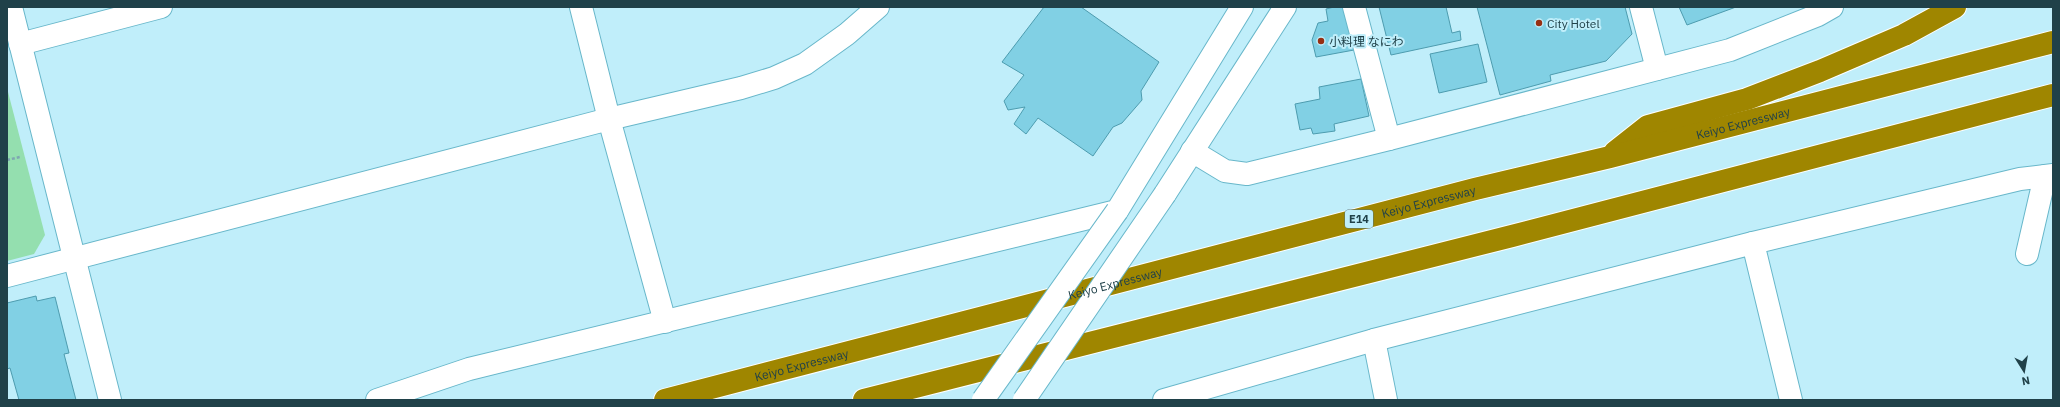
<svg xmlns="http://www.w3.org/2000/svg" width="2060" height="407" viewBox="0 0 2060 407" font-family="'IBM Plex Sans','Noto Sans JP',sans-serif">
  <rect width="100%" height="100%" fill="#c0eefa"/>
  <polygon fill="#94dfaf" points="7,88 45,235 34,254 7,261"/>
  <g fill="#81d0e4" stroke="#4d9caf">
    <polygon points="1044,7 1081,7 1159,62 1141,91 1142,100 1122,123 1113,127 1093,156 1038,118 1026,134 1014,124 1025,107 1008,110 1004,101 1024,75 1002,62"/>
    <polygon points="1334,7 1344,7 1354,50 1316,57 1312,40 1318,23 1328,21 1326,9"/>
    <polygon points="1379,7 1446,7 1452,33 1460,31 1461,40 1391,55"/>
    <polygon points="1477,7 1625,7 1632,34 1606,61 1550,75 1551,81 1500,95"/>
    <polygon points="1679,7 1736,7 1687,25"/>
    <polygon points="1478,44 1487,82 1439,93 1430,54"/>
    <polygon points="1361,79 1369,116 1334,124 1335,131 1313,134 1311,128 1300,130 1295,104 1320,99 1319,87"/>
    <polygon points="36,296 37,301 55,297 69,353 64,354 76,400 19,400 10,368 7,369 7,303"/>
  </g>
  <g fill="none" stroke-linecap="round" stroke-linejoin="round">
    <g stroke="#68b7ca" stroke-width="24">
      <g id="minor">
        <polyline points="11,7 110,400"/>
        <polyline points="581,7 609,119 665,322"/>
        <polyline points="1354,7 1389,139"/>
        <polyline points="1641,7 1657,69"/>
        <polyline points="20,44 161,7"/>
        <polyline points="1192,151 1225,171 1247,174 1389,139 1730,50 1818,15 1832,7"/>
        <polyline points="1165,194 1285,7"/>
        <polyline points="2027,254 2045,176"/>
        <polyline points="7,276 609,119 741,88 774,78 805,64 847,34 878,7"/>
        <polyline points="1374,340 1386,400"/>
        <polyline points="377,400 469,369 1117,211 1242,7"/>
        <polyline points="1164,400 1374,340 1753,243"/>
        <polyline points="1791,400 1753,243 2020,179 2053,175"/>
      </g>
    </g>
    <g stroke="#fff" stroke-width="24">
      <g id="highway">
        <polyline points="1615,152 1648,126 1747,99 1820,71 1904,35 1955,7"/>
        <path id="s1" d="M665,400L1475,189L1610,157L2053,42"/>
        <polyline points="864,400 1512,236 2053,95"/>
      </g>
    </g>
    <polyline stroke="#7ea7b1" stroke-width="2.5" stroke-dasharray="3 2" stroke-linecap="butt" points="7,160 20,157"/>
    <use href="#minor" stroke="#fff" stroke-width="22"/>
    <use href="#highway" stroke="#9f8600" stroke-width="22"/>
    <g stroke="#68b7ca" stroke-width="24" stroke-linecap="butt">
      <g id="minor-bridge">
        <polyline points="983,400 1117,211"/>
        <polyline points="1024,400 1165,194"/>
      </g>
    </g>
    <use href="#minor-bridge" stroke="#fff" stroke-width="22"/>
  </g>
  <g fill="#972f12" stroke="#c0eefa" stroke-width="1.5">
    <circle cx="1539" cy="23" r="4"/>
    <circle cx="1321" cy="41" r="4"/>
  </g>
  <g text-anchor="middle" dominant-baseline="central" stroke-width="4" stroke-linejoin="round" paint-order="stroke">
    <rect fill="#c0eefa" stroke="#50757e" stroke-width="1" x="1345" y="210" width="28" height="18" rx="3"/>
    <g font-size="11" font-weight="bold" fill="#204149">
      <text x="1359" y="219">E14</text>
    </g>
    <g font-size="12" fill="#204149" stroke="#c0eefa" text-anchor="start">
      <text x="1547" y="23">City Hotel</text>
      <text x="1329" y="41">小料理 なにわ</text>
    </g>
    <g font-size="12" fill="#204149" stroke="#c0eefa">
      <text stroke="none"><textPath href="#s1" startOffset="1113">Keiyo Expressway</textPath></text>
      <text stroke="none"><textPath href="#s1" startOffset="789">Keiyo Expressway</textPath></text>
      <text stroke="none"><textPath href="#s1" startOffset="465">Keiyo Expressway</textPath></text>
      <text stroke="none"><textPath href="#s1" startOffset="141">Keiyo Expressway</textPath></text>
    </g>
  </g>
  <rect width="2060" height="407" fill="none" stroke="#204149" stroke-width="16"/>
  <g transform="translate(2024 371) rotate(169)" stroke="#c0eefa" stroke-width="3" paint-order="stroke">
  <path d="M0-3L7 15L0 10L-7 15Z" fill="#204149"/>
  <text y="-6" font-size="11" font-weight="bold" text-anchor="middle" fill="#204149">N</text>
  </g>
</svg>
